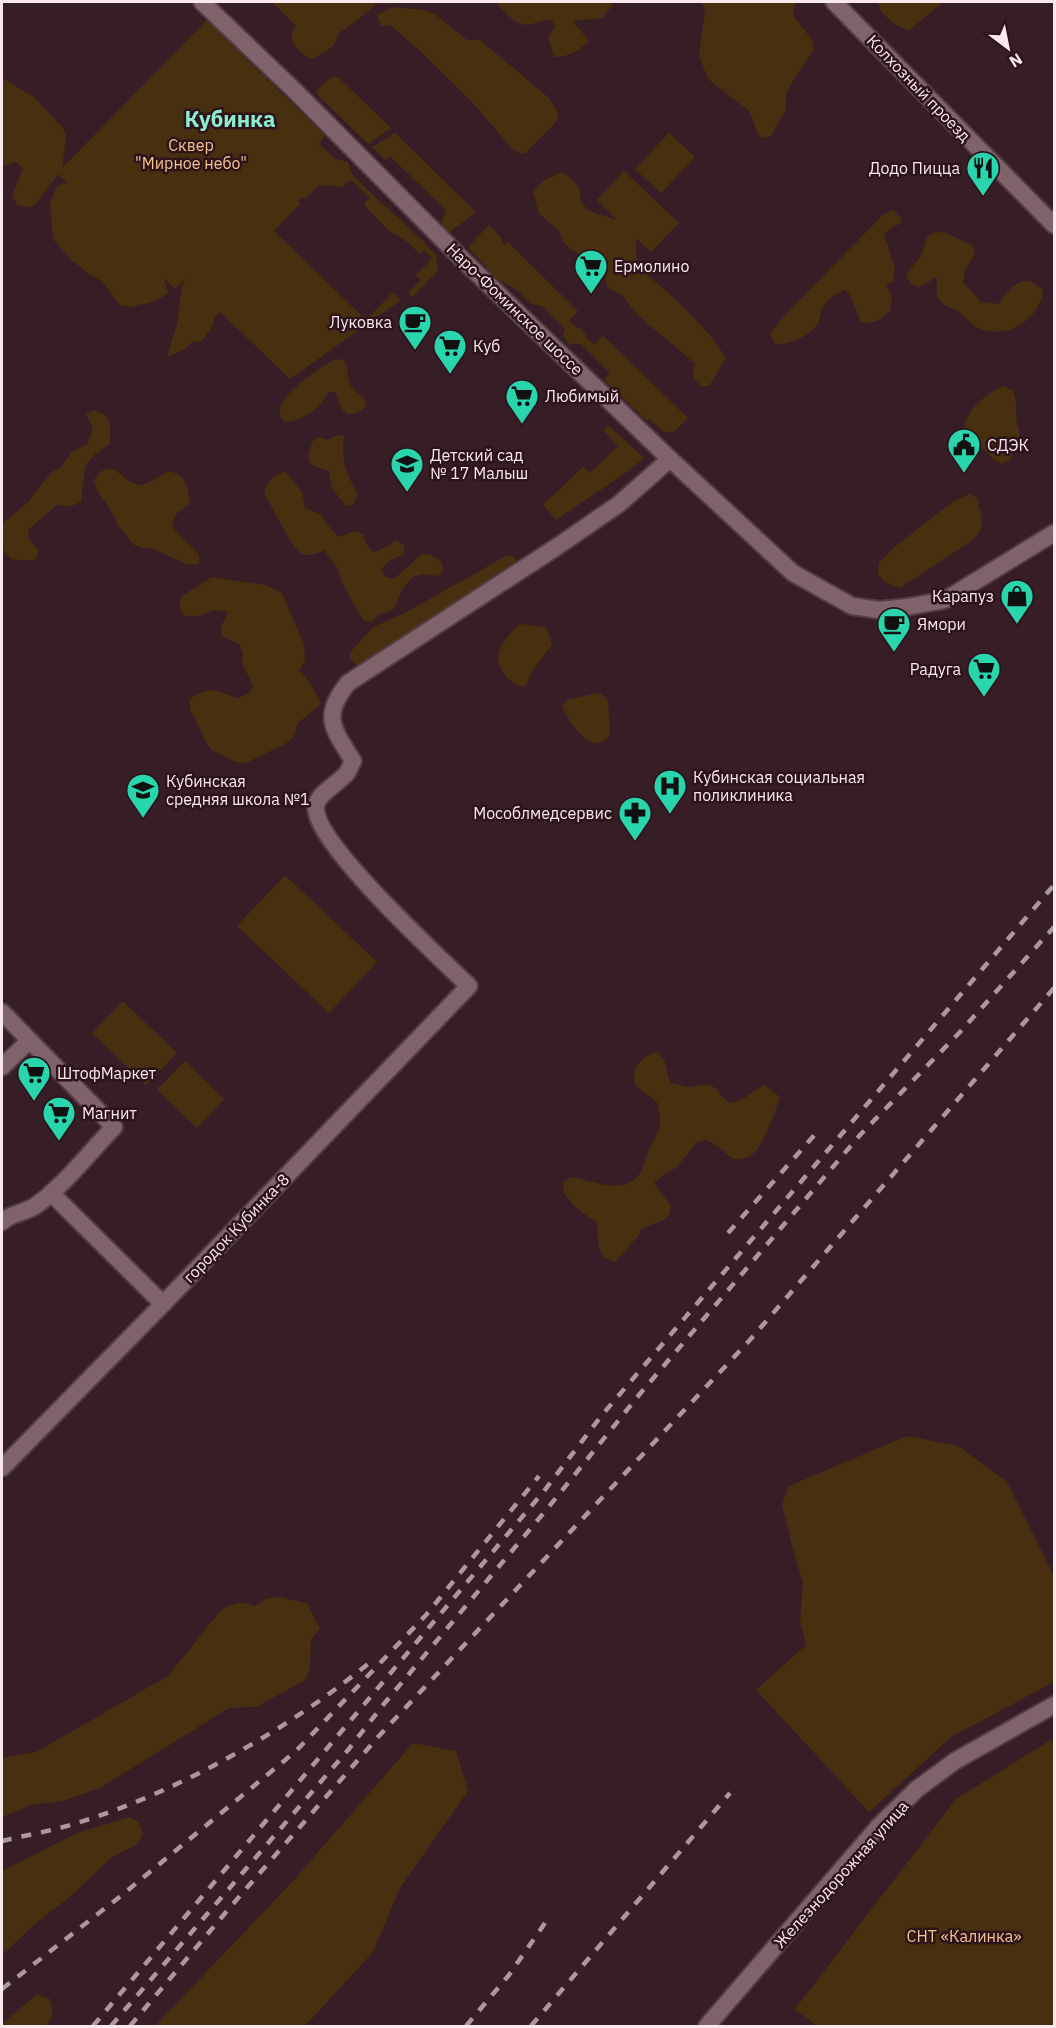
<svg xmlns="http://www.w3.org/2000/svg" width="1056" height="2028" viewBox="0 0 1056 2028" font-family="'IBM Plex Sans',sans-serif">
  <rect width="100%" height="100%" fill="#371e26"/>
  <g fill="#482f0f">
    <path d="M272,2H378L364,15L338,34C335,49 325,52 312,59C299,52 285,43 296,26Z"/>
    <path d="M495,2H611L613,5L602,18L573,21L589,41C579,51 568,57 554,57L548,37L555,27L552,20C543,19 536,24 527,25C514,25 504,10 495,2Z"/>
    <path d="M701,2H796L793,15L812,40L814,49L793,81L786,93V110L771,136L762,138C753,130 755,120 749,111L708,79L699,55L705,11Z"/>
    <path d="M878,2H943L908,31C897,26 879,15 878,2Z"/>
    <polygon points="392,7 424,10 436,15 467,40 480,40 549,98 559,114 556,122 524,154 514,151 473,103 418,49 391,26 381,26 377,15"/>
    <polygon points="207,20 325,136 319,144 336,159 348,162 353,176 423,241 436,256 438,271 412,297 408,293 421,280 416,275 432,258 424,250 419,254 409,243 388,230 365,206 365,202 370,198 351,180 343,187 319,185 306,198 303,197 298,201 300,204 274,231 366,320 393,292 401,300 290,379 220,312 214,318 213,325 202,341 192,342 184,350 167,357 177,324 182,286 185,279 175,289 164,278 168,293 161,298 148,303 129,307 120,305 102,281 89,274 70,259 53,239 50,202 57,187 63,183 68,184 58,174 34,206 25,207 17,205 12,195 23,169 17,162 2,166 2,78 34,97 63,128 66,136 62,168"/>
    <polygon points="335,77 340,79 391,128 368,144 315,92 330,78"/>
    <polygon points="395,133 476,212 449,233 441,224 446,210 390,156 385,160 372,147"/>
    <polygon points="669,133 695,157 661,193 635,169"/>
    <path d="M624,171L679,223L651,252L636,238C636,247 635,258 639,266C644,275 656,281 663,288C686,309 710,332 726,358L709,386H701C692,379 692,374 695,364C672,341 641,324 624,297C620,293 612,292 608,287C604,282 606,275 606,269L588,261L567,246L562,240L559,230L539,214L533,192L543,181L562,172C568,176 576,181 579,189C580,192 579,195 580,198C584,213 604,216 616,219L597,200Z"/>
    <path d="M893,210L901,218V224L893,226L884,234L895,268L893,281L886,285L892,296L890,311C881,320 874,325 861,322L850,295L844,290C835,294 826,300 822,309C820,313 820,318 818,323C809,337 792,343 776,345L770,334L781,319L885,213Z"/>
    <polygon points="489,225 502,238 501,240 505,245 508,242 578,311 569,321 576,327 582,328 587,338 594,345 603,336 688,418 675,431 665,433 650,419 647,421 604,380 610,373 581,344 569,344 563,336 565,329 542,306 531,304 520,292 496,278 468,247"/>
    <path d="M936,232L946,233L972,245L975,254L965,270L963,282L981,302L998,304C1010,288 1024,269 1043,291C1039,320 1008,339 981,329C971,326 967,317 959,312C951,308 940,305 937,295C936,290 937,282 937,277L919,287L911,284L906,275L922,254L927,237Z"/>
    <path d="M335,359L344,360C350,372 346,375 350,384C353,392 362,394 367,403C363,412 356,414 347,414L341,408L336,393C331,392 330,391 326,395C324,397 323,401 321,403C312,414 298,421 285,422C262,404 322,366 335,359Z"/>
    <path d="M1003,386L1013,391C1019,406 1013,417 1020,433L1010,460L1002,464L993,459L964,430C966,409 985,395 1003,386Z"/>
    <path d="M94,410L107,416L110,425V444L95,454L85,467L81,501C72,507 68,508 58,504L29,529L28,537L39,551L35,561L11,559L2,549V524L28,502L39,487L52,472L61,467L72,452L87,444L93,429L86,414Z"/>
    <polygon points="608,425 644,458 627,472 556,520 543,505 583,467 590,473 618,446 603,430"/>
    <path d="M344,435C340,459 347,473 357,494L354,504L346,506L332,488L329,471L311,465L308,457L312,442L319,437L327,440L335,436Z"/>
    <path d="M109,468C118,471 122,476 129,481C142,491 157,478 168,471C189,476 186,485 190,503L175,515L172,527L199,555V564L188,565L152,548H143L134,545L117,524L114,515L97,490L94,480L100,472Z"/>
    <path d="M285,472L302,492L305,508L322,515L326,523L339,537L355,531L363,534L366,543L373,552L382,549L397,540L404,546V554L389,561L381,569L386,577L394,579L422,554L431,555L442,562L443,570L438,576C433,576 424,573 419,575C404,579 400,596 394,609L377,616L372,622L363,620L342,583L337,567L324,550C317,553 309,558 301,553C292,548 271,505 264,493C266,482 274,474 285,472Z"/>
    <path d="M969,494L977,498C981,516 987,525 973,540L900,588L884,582L878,573L879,563L891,550L951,503Z"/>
    <polygon points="506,556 512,556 518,563 363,667 355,664 349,657 353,649 373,627 401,615"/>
    <path d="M212,577L265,585L282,593L304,644L305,661L299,670L312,686L321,704L298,723L293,738L285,744L246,763L236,762L212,750L206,742L190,709V699C210,684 218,692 238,698L248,694L253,686L242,663L243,654L240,645L222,636L221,627L228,612C206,606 205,621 183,615L179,605L182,596Z"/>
    <path d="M520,624L545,627L550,636L552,645L533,670L525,687C516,685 511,683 505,675C489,653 504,640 520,624Z"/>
    <path d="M600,693L608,700L610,735L604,741C603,742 596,743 594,743C583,742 566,717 562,706L568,699Z"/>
    <polygon points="285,875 377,962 329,1013 237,926"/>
    <polygon points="123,1001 177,1053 146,1085 92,1033"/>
    <path d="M657,1052L664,1059L670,1083L688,1087L708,1084L717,1089L722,1097L730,1103C746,1101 751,1091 764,1085L780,1097C775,1112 764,1145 752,1155C747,1159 739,1159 733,1159L715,1144L706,1140L697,1142L676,1168L667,1172L654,1183L671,1206L669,1215L662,1221L642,1228L638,1236L615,1262C595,1258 599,1240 597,1223L575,1207L563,1192L564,1182L572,1177C593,1181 625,1197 641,1172C644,1165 646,1157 649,1150C660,1127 663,1127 657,1102L635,1085C631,1068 642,1056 657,1052Z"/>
    <polygon points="185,1061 224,1099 197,1128 157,1090"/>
    <polygon points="907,1436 958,1446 1007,1482 1054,1576 1054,1682 951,1737 869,1812 756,1690 806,1645 800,1620 803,1583 792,1546 782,1505 789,1486"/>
    <path d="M280,1597L307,1603L320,1629L311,1639L310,1669L304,1681L256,1707L229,1708L100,1788L62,1801L31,1805L2,1817V1758L36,1752L168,1676L221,1610C234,1602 242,1601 255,1606L266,1599Z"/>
    <polygon points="1054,1738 1054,2026 817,2026 795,2009 956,1799"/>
    <polygon points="413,1743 456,1751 468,1791 400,1888 373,1952 305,2026 155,2026 293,1881"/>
    <polygon points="129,1817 139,1822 143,1835 136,1845 112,1857 71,1896 35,1924 2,1955 2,1871 77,1833"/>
    <path d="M36,1995L49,1998C53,2009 54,2017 46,2026H2V2024Z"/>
  </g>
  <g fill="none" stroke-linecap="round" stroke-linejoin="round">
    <g stroke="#523d44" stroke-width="20">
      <g id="minor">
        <polyline points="202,2 294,90 464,261 670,459 793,573 852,606 879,610 907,607 945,600 1054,533"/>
        <polyline points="834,2 1054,225"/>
        <path d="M2,1012L114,1127C89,1153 66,1183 38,1204C25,1214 12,1212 2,1222"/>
        <polyline points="2,1067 29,1041"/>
        <polyline points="51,1193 163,1304"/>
        <path d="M2,1468L163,1304L469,986C440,958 312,841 316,806C318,793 338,784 347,773C349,770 351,765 353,761C333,728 321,717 348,683L558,546L619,504L670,459"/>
        <polyline points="707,2026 879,1826 917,1789 955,1761 1054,1705"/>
      </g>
    </g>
    <use href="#minor" stroke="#80626a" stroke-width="16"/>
    <g stroke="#ac979c" stroke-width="4.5" stroke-dasharray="10 10" stroke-linecap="butt">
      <polyline points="728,1233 818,1131"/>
      <path d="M2,1841C26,1835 52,1831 77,1823C179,1792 293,1727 375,1658"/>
      <polyline points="2,1989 122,1895 296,1751 426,1615 539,1476"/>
      <polyline points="93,2026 544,1491 602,1415 1054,885"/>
      <polyline points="111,2026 348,1750 383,1705 547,1509 639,1395 860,1135 960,1032 1054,927"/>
      <polyline points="130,2026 232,1905 378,1737 749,1341 1054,988"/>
      <polyline points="466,2026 509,1975 545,1923"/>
      <polyline points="531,2026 730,1793"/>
    </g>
  </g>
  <defs>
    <g id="restaurant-pin" transform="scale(1.725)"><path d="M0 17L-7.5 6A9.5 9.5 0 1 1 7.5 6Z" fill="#29d5ac" stroke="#2d141c"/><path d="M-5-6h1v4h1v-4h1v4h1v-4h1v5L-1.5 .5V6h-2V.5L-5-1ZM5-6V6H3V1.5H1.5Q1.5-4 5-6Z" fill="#111"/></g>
    <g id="supermarket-pin" transform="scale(1.725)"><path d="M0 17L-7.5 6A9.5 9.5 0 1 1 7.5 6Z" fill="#29d5ac" stroke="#2d141c"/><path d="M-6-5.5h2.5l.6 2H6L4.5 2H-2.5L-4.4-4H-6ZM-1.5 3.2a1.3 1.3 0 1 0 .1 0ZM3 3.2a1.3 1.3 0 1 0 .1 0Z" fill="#111"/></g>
    <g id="cafe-pin" transform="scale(1.725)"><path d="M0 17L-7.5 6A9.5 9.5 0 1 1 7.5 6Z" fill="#29d5ac" stroke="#2d141c"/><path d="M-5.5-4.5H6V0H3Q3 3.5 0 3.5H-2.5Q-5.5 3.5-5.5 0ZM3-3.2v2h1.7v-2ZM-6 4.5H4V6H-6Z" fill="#111"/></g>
    <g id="civic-pin" transform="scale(1.725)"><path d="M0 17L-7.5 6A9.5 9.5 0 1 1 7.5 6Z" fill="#29d5ac" stroke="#2d141c"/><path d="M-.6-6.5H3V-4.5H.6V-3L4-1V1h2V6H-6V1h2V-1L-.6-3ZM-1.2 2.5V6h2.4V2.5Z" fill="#111"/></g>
    <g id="school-pin" transform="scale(1.725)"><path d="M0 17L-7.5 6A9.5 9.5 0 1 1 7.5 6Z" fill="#29d5ac" stroke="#2d141c"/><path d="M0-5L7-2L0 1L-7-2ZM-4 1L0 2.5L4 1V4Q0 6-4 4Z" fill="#111"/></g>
    <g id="shop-pin" transform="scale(1.725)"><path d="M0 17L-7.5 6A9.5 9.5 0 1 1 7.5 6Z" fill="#29d5ac" stroke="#2d141c"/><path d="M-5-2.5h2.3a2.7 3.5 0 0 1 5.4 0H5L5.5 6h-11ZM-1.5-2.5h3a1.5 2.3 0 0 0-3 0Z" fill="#111"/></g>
    <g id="hospital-pin" transform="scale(1.725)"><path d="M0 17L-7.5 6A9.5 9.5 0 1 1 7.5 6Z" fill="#29d5ac" stroke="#2d141c"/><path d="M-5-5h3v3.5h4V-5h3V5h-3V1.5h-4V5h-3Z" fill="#111"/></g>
    <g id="pharmacy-pin" transform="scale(1.725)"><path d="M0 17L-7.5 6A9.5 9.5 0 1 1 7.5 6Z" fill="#29d5ac" stroke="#2d141c"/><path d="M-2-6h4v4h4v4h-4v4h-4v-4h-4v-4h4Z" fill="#111"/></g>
  </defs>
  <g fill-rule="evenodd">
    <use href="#restaurant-pin" x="983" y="168"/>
    <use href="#supermarket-pin" x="591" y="266"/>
    <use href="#cafe-pin" x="415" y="322"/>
    <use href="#supermarket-pin" x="450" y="346"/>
    <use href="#supermarket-pin" x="522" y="396"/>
    <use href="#civic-pin" x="964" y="445"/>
    <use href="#school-pin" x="407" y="464"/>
    <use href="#shop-pin" x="1017" y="596"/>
    <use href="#cafe-pin" x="894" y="624"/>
    <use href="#supermarket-pin" x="984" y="669"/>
    <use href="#hospital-pin" x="670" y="786"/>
    <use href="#school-pin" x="143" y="790"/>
    <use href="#pharmacy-pin" x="635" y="813"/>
    <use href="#supermarket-pin" x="34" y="1073"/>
    <use href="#supermarket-pin" x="59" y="1113"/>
  </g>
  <g text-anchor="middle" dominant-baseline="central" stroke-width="5" stroke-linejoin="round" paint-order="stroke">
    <g font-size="16" fill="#fae8ec" stroke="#2d141c">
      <text transform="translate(919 88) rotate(46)">Колхозный проезд</text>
      <text transform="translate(515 309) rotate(44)">Наро-Фоминское шоссе</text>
      <text transform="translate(236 1228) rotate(-46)">городок Кубинка-8</text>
      <text transform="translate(841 1874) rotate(-48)">Железнодорожная улица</text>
    </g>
    <g font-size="16" fill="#f5c38d" stroke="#2d141c">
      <text x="191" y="145">Сквер<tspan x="191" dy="18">"Мирное небо"</tspan></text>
      <text x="964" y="1936">СНТ «Калинка»</text>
    </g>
    <g font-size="16" fill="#fae8ec" stroke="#2d141c" text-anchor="start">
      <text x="960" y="168" text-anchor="end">Додо Пицца</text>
      <text x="614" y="266">Ермолино</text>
      <text x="392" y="322" text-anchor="end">Луковка</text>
      <text x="473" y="346">Куб</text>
      <text x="545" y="396">Любимый</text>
      <text x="987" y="445">СДЭК</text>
      <text x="430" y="455">Детский сад<tspan x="430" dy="18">№ 17 Малыш</tspan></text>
      <text x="994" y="596" text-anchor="end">Карапуз</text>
      <text x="917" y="624">Ямори</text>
      <text x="961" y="669" text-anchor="end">Радуга</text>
      <text x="693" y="777">Кубинская социальная<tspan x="693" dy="18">поликлиника</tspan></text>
      <text x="166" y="781">Кубинская<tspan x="166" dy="18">средняя школа №1</tspan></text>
      <text x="612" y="813" text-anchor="end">Мособлмедсервис</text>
      <text x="57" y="1073">ШтофМаркет</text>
      <text x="82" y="1113">Магнит</text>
    </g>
    <g font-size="22" font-weight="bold" fill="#8eecce" stroke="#2d141c">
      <text x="230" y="118">Кубинка</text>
    </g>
  </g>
  <rect width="1056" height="2028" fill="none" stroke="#fae8ec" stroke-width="6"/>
  <g transform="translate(1008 48) rotate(148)" stroke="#2d141c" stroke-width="4.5" paint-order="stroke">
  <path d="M0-4.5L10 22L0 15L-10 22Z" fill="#fae8ec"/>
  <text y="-9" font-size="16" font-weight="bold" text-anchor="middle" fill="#fae8ec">N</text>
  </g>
</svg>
